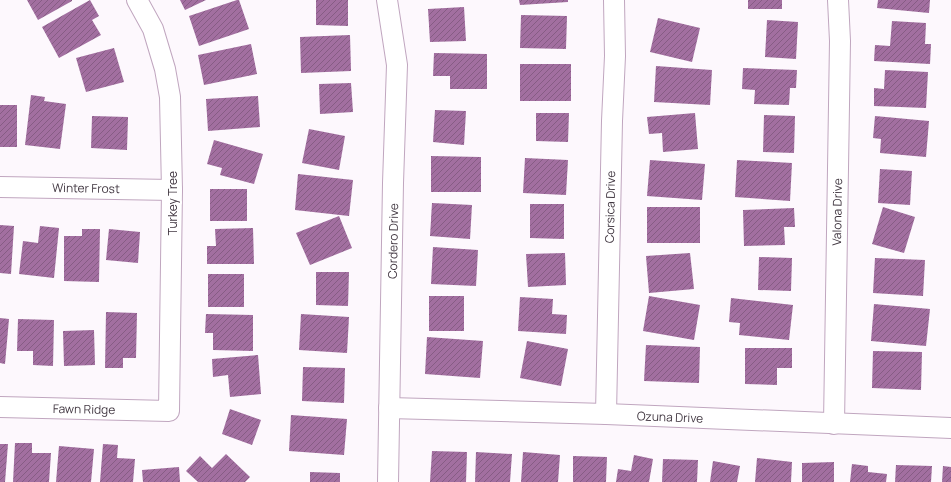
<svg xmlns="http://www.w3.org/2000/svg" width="951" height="482" viewBox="0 0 951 482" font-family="Manrope,sans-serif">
  <defs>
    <pattern id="building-hatch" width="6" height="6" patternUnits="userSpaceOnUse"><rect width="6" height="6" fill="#a26fa0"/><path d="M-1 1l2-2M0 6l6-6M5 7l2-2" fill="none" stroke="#865c84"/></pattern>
  </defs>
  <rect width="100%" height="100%" fill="#fdf8fd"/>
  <g fill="url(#building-hatch)">
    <polygon points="27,0 72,0 72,1 38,20"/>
    <polygon points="90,0 99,16 92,20 101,35 59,58 42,27"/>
    <polygon points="180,0 206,0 185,10"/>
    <polygon points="237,0 239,0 249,29 199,46 189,16"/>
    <polygon points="316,0 348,0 348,26 316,25"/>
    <polygon points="519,0 568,0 568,2 520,5"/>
    <rect x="748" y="0" width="34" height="9"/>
    <polygon points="878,0 930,0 929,13 877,8"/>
    <polygon points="464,7 466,41 430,42 428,9"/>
    <polygon points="521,15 567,16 566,49 520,48"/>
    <polygon points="658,18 700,28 692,62 650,52"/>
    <polygon points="767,20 798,22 796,59 765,57"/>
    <polygon points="892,21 926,23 925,44 931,44 930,64 874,61 875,45 890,46"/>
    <polygon points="350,35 351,71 301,73 300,37"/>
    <polygon points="251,44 257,74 204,85 198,55"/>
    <polygon points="114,48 124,82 86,92 76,58"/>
    <polygon points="434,53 487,54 487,89 450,89 450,76 433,76"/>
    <rect x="520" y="64" width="51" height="37"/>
    <polygon points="656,66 712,70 710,105 654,102"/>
    <polygon points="743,68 797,70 796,88 790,88 789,105 754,104 755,90 742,89"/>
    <polygon points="885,70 928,72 926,108 874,106 874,88 884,89"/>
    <polygon points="351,83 353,112 320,114 319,84"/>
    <polygon points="31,95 45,97 44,101 66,104 60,149 25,145"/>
    <polygon points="258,96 260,127 208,131 206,99"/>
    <rect x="0" y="105" width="17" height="42"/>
    <polygon points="435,110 466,111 464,145 433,142"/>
    <polygon points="536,113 569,113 568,142 536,141"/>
    <polygon points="695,113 698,149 663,152 662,133 649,134 647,117"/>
    <polygon points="764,115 795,116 794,153 763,152"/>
    <polygon points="92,116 128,117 127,150 91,148"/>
    <polygon points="875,116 929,121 926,157 880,153 881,139 873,138"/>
    <polygon points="309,129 345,136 339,170 302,163"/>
    <polygon points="214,140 263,154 254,184 220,175 222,168 207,164"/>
    <polygon points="431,156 481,157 481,192 431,192"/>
    <polygon points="525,158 568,160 566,195 523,193"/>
    <polygon points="650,160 705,164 702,200 647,196"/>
    <polygon points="737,160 792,163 790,201 735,197"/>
    <polygon points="880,169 912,171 910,205 878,203"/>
    <polygon points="298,174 353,180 349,216 295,210"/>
    <rect x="210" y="189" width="37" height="32"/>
    <polygon points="432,203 472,205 470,239 430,236"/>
    <polygon points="530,204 564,204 564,239 530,238"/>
    <rect x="647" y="207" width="53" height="36"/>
    <polygon points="883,207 915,217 904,253 872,244"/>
    <polygon points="794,208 795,227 784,227 785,245 744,246 743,210"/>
    <polygon points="339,216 352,248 310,265 296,233"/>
    <polygon points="0,225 14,226 11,274 0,273"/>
    <polygon points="40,226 59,228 54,278 19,274 23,241 38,243"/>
    <polygon points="253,228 254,264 207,264 207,246 216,246 215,229"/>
    <polygon points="82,229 100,229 99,282 64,281 64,236 82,236"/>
    <polygon points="109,229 140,232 138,263 106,260"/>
    <polygon points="433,247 478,250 476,286 431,284"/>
    <polygon points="565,253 566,285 528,287 526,254"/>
    <polygon points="690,253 694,289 649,293 646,256"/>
    <polygon points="759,257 792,258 791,291 758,290"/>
    <polygon points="875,258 925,260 923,296 873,293"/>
    <polygon points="316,272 349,272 348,306 316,305"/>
    <rect x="208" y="274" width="36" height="33"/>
    <rect x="429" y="296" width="35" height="35"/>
    <polygon points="649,296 700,305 694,340 643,331"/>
    <polygon points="520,297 553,299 552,314 567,315 566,334 518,331"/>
    <polygon points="731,298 793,305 789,340 739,335 740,323 729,322"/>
    <polygon points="874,304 930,309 926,346 871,341"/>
    <polygon points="106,312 137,313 136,358 123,358 123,368 105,368"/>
    <polygon points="206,314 253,315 253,351 213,350 213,333 205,333"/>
    <polygon points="301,314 349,317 347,353 299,350"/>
    <polygon points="0,318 9,319 5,364 0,363"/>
    <polygon points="18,319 54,320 53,366 33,365 33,351 17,351"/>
    <polygon points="94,330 95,365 64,366 63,331"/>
    <polygon points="427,337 483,341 480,378 425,374"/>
    <polygon points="527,341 568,349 561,386 520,378"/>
    <polygon points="646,345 700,347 699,383 644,381"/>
    <polygon points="745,348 792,348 792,368 777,368 777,385 745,384"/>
    <polygon points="873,351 922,352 921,390 872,388"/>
    <polygon points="258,355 261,394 230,397 228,375 213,377 212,359"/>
    <polygon points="303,367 345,368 344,403 302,401"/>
    <polygon points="230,409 261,420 252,445 222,434"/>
    <polygon points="291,415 347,419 344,455 289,451"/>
    <polygon points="15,443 32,443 32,453 51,453 49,482 13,482"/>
    <polygon points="0,444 8,444 5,482 0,482"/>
    <polygon points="103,444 118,445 117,458 135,459 133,482 100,482"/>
    <polygon points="59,446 94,449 91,482 56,482"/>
    <polygon points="432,451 467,452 466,482 430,482"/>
    <polygon points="476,452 512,454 510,482 475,482"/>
    <polygon points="523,452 560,455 558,482 521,482"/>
    <polygon points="226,454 250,477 245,482 198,482 186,471 200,456 212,468"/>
    <polygon points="634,455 653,459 649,482 616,482 618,469 631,471"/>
    <polygon points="573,456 607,457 606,482 573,482"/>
    <polygon points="757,458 792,462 791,482 755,482"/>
    <polygon points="663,459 698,460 697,482 662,482"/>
    <polygon points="713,461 740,466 737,482 710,482"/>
    <polygon points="834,462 834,482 802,482 802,463"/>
    <polygon points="852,464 868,466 868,472 887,474 886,482 850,482"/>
    <polygon points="896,465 932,466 931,482 895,482"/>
    <polygon points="943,466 951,467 951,482 942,482"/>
    <polygon points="179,467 180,482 143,482 142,470"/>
    <polygon points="310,472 340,473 340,482 310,482"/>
  </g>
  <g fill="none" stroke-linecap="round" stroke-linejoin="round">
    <g stroke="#c0a6bf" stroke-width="22">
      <g id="minor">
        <polyline points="387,0 397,65 393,183 388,482"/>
        <polyline points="0,187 172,190"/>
        <polyline points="0,407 169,411 172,190 170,97 165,69 153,29 137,0"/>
        <polyline points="389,408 606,414 951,428"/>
        <polyline points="606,414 612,121 615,56 614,0"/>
        <polyline points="834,424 840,41 838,0"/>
      </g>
    </g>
    <use href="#minor" stroke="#fff" stroke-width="20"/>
  </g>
  <g text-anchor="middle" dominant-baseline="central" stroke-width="4" stroke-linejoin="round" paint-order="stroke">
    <g font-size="12" fill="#413741" stroke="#fff">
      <text transform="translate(86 188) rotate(1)">Winter Frost</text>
      <text transform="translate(172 203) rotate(-90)">Turkey Tree</text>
      <text transform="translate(610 207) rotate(-89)">Corsica Drive</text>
      <text transform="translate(837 212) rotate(-89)">Valona Drive</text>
      <text transform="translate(393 241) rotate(-89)">Cordero Drive</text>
      <text transform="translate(84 409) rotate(1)">Fawn Ridge</text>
      <text transform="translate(670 417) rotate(2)">Ozuna Drive</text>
    </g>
  </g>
</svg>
